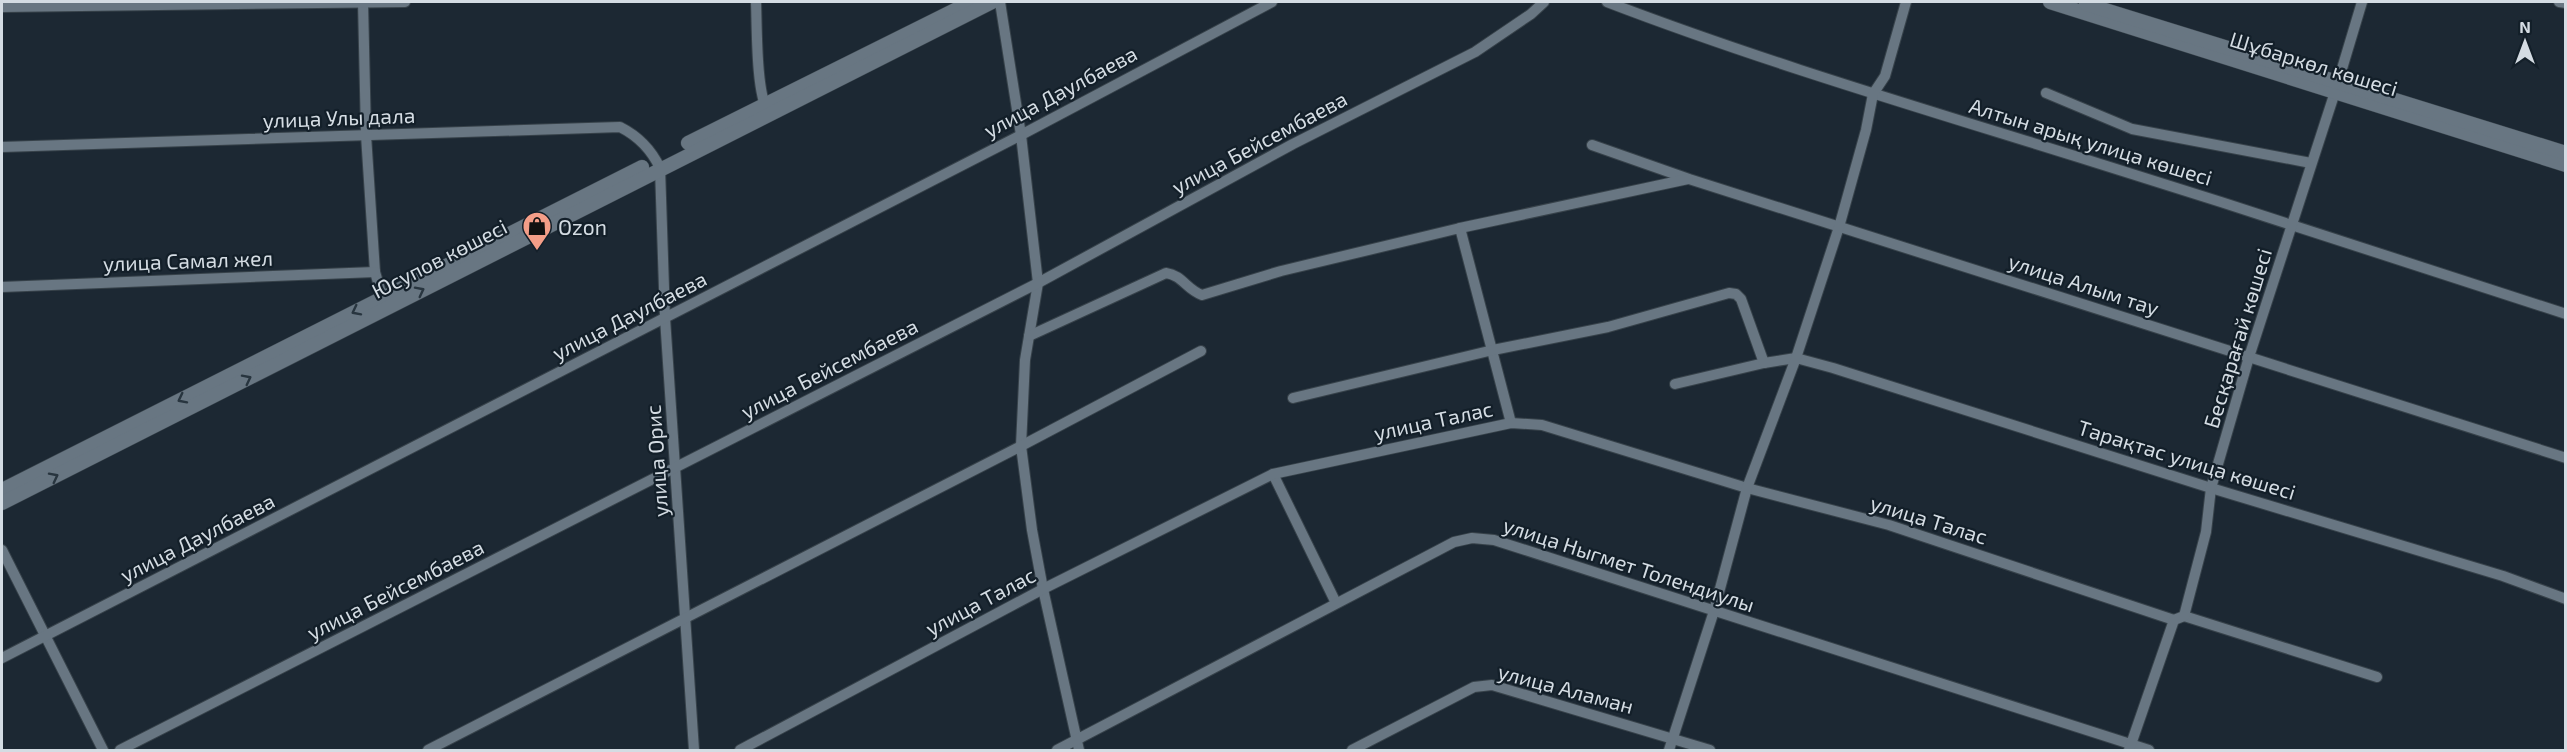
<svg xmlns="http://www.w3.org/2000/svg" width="2567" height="752" viewBox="0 0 2567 752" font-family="'Exo 2',sans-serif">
  <rect width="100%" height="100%" fill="#1c2833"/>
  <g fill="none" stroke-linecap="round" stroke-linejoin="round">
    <g stroke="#37424a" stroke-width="12">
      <g id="minor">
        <polyline points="363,2 366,135 375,272 384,303"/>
        <path d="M756,2C757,25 756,94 768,111"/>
        <polyline points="1000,2 1021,135 1038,283 1025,360 1021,446 1032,530 1043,589 1079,750"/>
        <path d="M1607,2C1761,61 1921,108 2078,157C2241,208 2403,260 2566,314"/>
        <polyline points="2559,2 2566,3"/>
        <polyline points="2,7 405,2"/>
        <polyline points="2046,93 2132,129 2311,163"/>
        <polyline points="1592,145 1689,179 2566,458"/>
        <path d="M2,147L620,127C638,136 651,149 660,168L665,318L694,750"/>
        <polyline points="1460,228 1688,179"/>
        <polyline points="2,287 375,272"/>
        <path d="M1029,336L1166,273C1182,275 1187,290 1202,295L1281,271L1460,228L1511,423"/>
        <polyline points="1675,384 1764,363"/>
        <polyline points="1293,398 1493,350 1608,327 1729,293 1736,294 1741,299 1764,363 1796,358 1833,368 2211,488 2503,576 2566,599"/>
        <polyline points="1273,474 1336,603"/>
        <polyline points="2,550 103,750"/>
        <polyline points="2184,616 2377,677"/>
        <polyline points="2,658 1021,135 1272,2"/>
        <polyline points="120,750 1038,283 1293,144 1475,52 1531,14 1544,2"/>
        <polyline points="428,750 1021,446 1201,351"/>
        <polyline points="740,750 1043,589 1273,474 1511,423 1542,425 1747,488 1889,525 2174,620"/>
        <polyline points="1057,750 1454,542 1472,538 1494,540 2149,750"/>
        <polyline points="1352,750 1474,687 1492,685 1710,750"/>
        <polyline points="1669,750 1714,611 1747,488 1796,358 1839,227 1866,130 1873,94 1885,76 1906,2"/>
        <polyline points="2129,750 2174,620 2184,616 2206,532 2211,488 2249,357 2335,92 2362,2"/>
      </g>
    </g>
    <g stroke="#37424a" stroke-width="15">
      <g id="tertiary">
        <polyline points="2050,2 2566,165"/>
        <polyline points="2086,4 2566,153"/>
        <polyline points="688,143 971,2"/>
        <polyline points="2,490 642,167"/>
        <polyline points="2,503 992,2"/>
      </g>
    </g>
    <use href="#minor" stroke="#687682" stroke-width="10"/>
    <use href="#tertiary" stroke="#687682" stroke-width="14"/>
  </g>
  <defs><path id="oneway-chevron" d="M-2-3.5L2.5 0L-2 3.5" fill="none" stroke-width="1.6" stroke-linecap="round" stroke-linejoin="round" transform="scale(1.5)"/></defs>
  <g stroke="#28353f">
    <use href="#oneway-chevron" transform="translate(420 291) rotate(-27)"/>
    <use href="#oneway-chevron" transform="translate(356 311) rotate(153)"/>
    <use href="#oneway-chevron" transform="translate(247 379) rotate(-27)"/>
    <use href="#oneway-chevron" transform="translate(182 399) rotate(153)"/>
    <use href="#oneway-chevron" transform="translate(54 477) rotate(-27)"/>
  </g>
  <defs>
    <g id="shop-pin" transform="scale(1.5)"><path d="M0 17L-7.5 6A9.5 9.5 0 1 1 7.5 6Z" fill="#f49e88" stroke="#131f29"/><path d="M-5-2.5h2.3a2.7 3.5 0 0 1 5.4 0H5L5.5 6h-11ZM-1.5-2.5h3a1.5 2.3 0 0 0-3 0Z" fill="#111"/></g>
  </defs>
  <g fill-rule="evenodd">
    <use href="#shop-pin" x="537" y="226"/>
  </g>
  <g text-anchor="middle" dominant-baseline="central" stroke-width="4.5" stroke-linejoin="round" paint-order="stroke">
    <g font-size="21" fill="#d4dce3" stroke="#131f29">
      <text transform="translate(2314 63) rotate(17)">Шұбаркөл көшесі</text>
      <text transform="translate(1060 91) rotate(-28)">улица Даулбаева</text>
      <text transform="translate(339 117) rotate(-2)">улица Улы дала</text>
      <text transform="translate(2091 141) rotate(17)">Алтын арық улица көшесі</text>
      <text transform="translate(1259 142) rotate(-28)">улица Бейсембаева</text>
      <text transform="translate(439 258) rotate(-27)">Юсупов көшесі</text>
      <text transform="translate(188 260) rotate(-2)">улица Самал жел</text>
      <text transform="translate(2084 284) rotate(18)">улица Алым тау</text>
      <text transform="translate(629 315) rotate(-27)">улица Даулбаева</text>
      <text transform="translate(2237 338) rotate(-73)">Бесқарағай көшесі</text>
      <text transform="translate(829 368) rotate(-27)">улица Бейсембаева</text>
      <text transform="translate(1433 420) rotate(-12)">улица Талас</text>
      <text transform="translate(2187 459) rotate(17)">Тарақтас улица көшесі</text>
      <text transform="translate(656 461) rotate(-94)">улица Орис</text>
      <text transform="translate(1929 519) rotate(17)">улица Талас</text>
      <text transform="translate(197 537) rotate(-27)">улица Даулбаева</text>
      <text transform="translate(1629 564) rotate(18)">улица Ныгмет Толендиулы</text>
      <text transform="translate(395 589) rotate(-27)">улица Бейсембаева</text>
      <text transform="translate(980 601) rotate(-28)">улица Талас</text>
      <text transform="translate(1566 688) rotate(15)">улица Аламан</text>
    </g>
    <g font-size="21" fill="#d4dce3" stroke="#131f29" text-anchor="start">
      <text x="558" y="226">Ozon</text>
    </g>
  </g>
  <rect width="2567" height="752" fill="none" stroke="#d4dce3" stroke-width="6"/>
  <g transform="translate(2525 42)" stroke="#131f29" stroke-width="4.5" paint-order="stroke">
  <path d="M0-4.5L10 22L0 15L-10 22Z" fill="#d4dce3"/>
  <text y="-9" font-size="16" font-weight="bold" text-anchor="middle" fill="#d4dce3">N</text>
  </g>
</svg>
